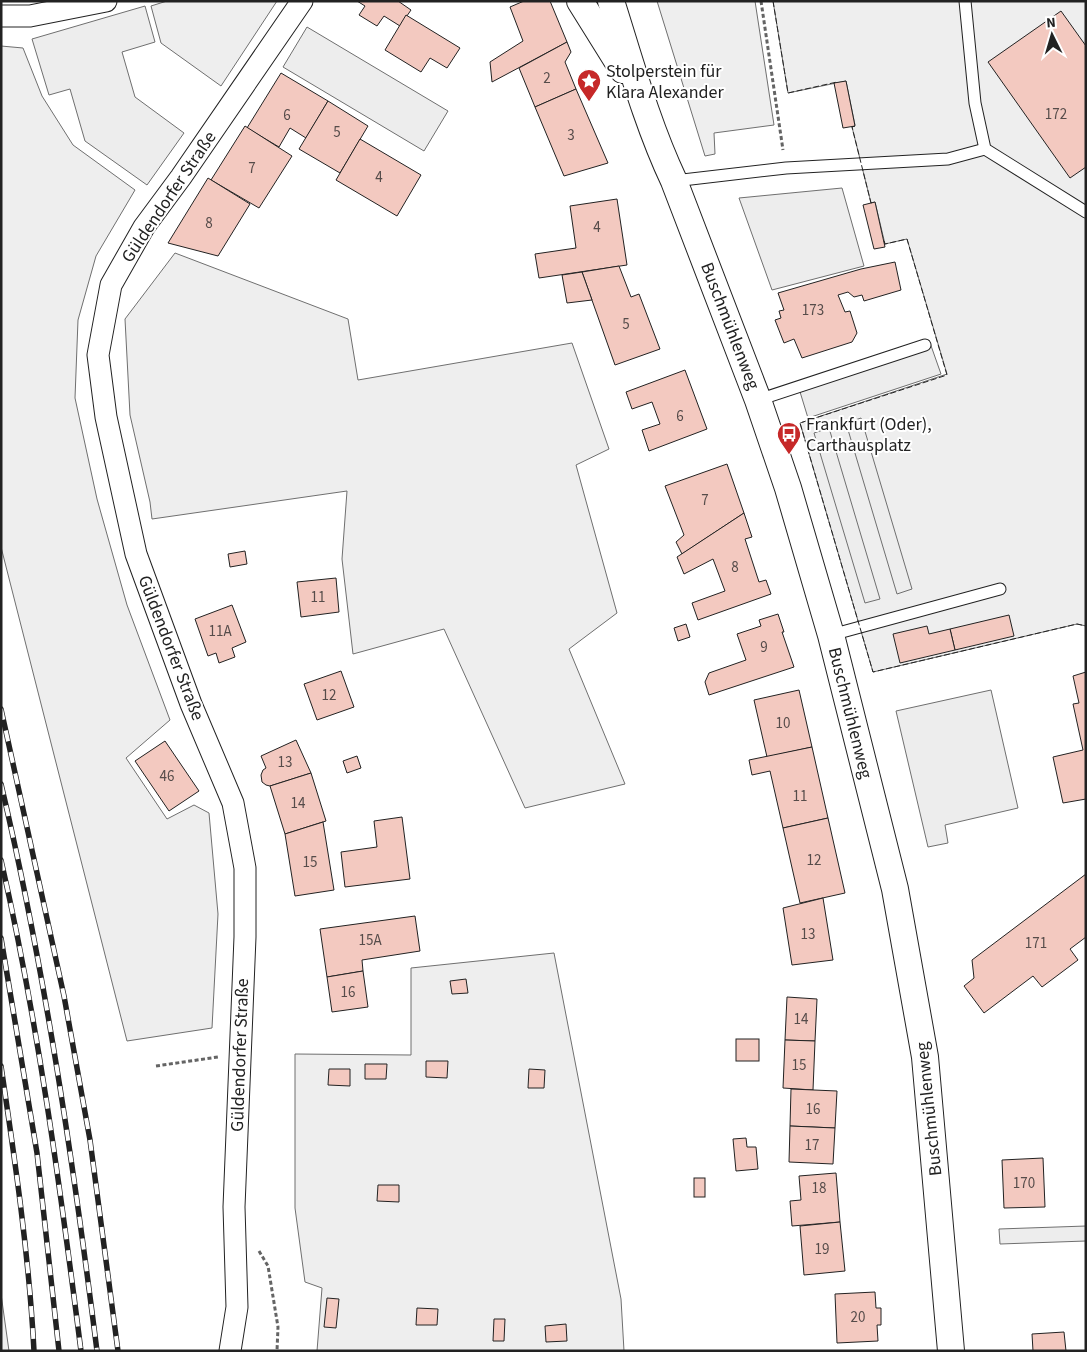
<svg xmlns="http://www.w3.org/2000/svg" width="1087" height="1352" viewBox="0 0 1087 1352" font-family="'Source Sans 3',sans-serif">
  <rect width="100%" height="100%" fill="#fff"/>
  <g fill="#eee" stroke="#6f6f6f">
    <polygon points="167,1 277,1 221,86 161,43 151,6"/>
    <polygon points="657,1 755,1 774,125 714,133 715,154 705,156"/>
    <polygon points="773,1 1086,1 1086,626 1077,624 873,672 800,423 947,374 907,239 885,244 875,202 871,203 852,127 855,125 846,81 788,93"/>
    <polygon points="1,46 23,48 42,96 73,145 135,190 96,256 78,320 75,398 97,499 127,605 170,720 126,758 167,819 194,805 209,813 218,914 212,1028 127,1041 1,547"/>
    <polygon points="175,253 348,319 358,380 572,343 609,449 576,465 617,613 569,649 625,784 525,808 444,629 353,654 342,559 347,491 152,519 150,502 130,415 125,319"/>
    <polygon points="554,953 621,1299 624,1351 317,1351 322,1288 305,1282 295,1208 295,1054 411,1055 411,968"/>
    <polygon points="1,1294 9,1351 1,1351"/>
  </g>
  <g fill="#ededed" stroke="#6f6f6f">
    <polygon points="145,6 155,42 122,52 135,97 184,133 147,185 85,141 70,89 49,95 32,39"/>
    <polygon points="307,27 448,111 424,151 283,67"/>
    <polygon points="842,188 864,266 772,290 739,198"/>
    <polygon points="929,340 941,374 808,418 797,382"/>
    <polygon points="861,418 912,589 897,594 846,423"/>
    <polygon points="829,428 880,599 865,603 814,433"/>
    <polygon points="991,690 1018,808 945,825 948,843 928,847 896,711"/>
    <polygon points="1086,1226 1086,1241 1000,1244 999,1229"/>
  </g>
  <g fill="#f3c9c0" stroke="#222">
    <polygon points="357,1 398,1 411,10 400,26 384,16 377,26 359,15 365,6"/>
    <polygon points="524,1 550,1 567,42 492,82 490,62 523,41 510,7"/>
    <polygon points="1061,11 1086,46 1086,167 1070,178 988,62"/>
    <polygon points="406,15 460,48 447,68 430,58 421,72 385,50"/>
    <polygon points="567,42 571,52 565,62 576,89 535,107 519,68"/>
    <polygon points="281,73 328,101 306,138 290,128 279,147 247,128"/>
    <polygon points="846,81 855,126 843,128 834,83"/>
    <polygon points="576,89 608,163 564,176 535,107"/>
    <polygon points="328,101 368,126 340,173 299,149"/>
    <polygon points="245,126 292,156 259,208 211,180"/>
    <polygon points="360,139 421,175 397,216 336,180"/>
    <polygon points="208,178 250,204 218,256 168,243"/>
    <polygon points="617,199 627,265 539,278 535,254 576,248 570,206"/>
    <polygon points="875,202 885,247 874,249 863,205"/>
    <polygon points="895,262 901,290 864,301 862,295 854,297 848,292 838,295 845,312 850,311 857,333 852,342 802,358 794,339 784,343 775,320 781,318 779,311 784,310 778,293 861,269"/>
    <polygon points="619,266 631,297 639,294 660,349 615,365 582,272"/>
    <polygon points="582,272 592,300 567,303 562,275"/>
    <polygon points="685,370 707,429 649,451 642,430 660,424 652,402 632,409 626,392"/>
    <polygon points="727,464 744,513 682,554 676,542 684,535 665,486"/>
    <polygon points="744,513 752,537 745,539 759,582 766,580 771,594 698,620 692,603 725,591 713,559 684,574 677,557"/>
    <polygon points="245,551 247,564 230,567 228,554"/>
    <polygon points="336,578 339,612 301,617 297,582"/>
    <polygon points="232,605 246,642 232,648 235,657 219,663 216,653 208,656 195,619"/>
    <polygon points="778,614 784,632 782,632 794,667 709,695 705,682 709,673 746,660 737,634 761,626 759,620"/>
    <polygon points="1009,615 1014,636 955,650 950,629"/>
    <polygon points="686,624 690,637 678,641 674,628"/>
    <polygon points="927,626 929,634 950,629 955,650 900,663 893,634"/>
    <polygon points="341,671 354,707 317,720 304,684"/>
    <polygon points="1086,672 1086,799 1063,803 1053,757 1083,750 1073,704 1079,703 1073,676"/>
    <polygon points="799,690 812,747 767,757 754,700"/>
    <polygon points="296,740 311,773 270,786 266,785 262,782 261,775 263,770 266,768 261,756"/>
    <polygon points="165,741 199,791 169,811 135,761"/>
    <polygon points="812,747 828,818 783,828 770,771 752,775 749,760"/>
    <polygon points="357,756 361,768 347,773 343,761"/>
    <polygon points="311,773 326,821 285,834 270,786"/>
    <polygon points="402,817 410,879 345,887 341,852 377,847 374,821"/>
    <polygon points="828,818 845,893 800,903 783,828"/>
    <polygon points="323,822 334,890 295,896 285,834"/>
    <polygon points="1086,874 1086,937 1070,949 1078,960 1042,987 1033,976 984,1013 964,986 974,978 972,960"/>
    <polygon points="823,898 833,960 792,965 783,908"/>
    <polygon points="415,916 420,951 362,960 363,971 327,977 320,929"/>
    <polygon points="363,971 368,1007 332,1012 327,977"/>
    <polygon points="466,979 468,993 452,994 450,981"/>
    <polygon points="787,997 817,999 815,1041 785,1040"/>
    <rect x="736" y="1039" width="23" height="22"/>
    <polygon points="785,1040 815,1041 813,1090 783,1088"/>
    <polygon points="426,1061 448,1061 447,1078 426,1077"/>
    <polygon points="365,1064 387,1064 386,1079 365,1079"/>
    <polygon points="329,1069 350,1069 350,1086 328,1085"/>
    <polygon points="529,1069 545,1070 544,1088 528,1088"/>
    <polygon points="791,1089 837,1091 835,1128 790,1126"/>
    <polygon points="790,1126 835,1128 833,1164 789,1162"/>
    <polygon points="746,1138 747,1147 756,1147 758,1169 736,1171 733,1139"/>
    <polygon points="1043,1158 1045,1207 1004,1208 1002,1160"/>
    <polygon points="836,1173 840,1222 792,1226 790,1201 801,1200 799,1176"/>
    <rect x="694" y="1178" width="11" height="19"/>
    <polygon points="378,1185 399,1185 399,1202 377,1201"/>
    <polygon points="840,1222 845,1271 804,1275 800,1226"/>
    <polygon points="875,1292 876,1308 881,1308 881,1325 877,1325 878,1341 837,1343 835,1294"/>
    <polygon points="327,1298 339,1299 336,1328 324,1327"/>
    <polygon points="417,1308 438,1309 437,1325 416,1325"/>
    <polygon points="494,1319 505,1319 504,1341 493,1341"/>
    <polygon points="566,1324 567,1341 546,1342 545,1326"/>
    <polygon points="1064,1332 1066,1351 1033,1351 1032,1334"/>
  </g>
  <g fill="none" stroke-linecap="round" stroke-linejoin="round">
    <g stroke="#222" stroke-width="13">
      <g id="service">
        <polyline points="965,1 975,103 985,149 1086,212"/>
        <polyline points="674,181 786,168 948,159 985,149"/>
        <polyline points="758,400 925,345"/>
        <polyline points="831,635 1000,589"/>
      </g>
    </g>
    <g stroke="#222" stroke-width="23">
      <g id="minor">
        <polyline points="1,16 30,16 106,1"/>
        <polyline points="230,1351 237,1307 234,1207 245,937 245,868 233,803 191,704 136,554 106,417 98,355 111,285 144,227 181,177 302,1"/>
      </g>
    </g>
    <g stroke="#222" stroke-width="28">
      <g id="tertiary">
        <polyline points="580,1 623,70"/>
        <path d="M611,1C630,61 647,124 674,181L758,400L788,488L831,635L895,889L925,1057L951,1351"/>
      </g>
    </g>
    <g stroke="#646464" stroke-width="3" stroke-dasharray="4 2.5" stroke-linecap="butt">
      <polyline points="761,1 783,150"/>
      <polyline points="156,1066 218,1057"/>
      <polyline points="259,1251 268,1266 278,1327 277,1351"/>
    </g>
    <use href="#service" stroke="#fff" stroke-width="11"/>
    <use href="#minor" stroke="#fff" stroke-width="21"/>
    <use href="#tertiary" stroke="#fff" stroke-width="26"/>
    <g stroke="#222" stroke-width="5.5">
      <g id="rail">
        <polyline points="1,709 64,996 90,1140 118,1351"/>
        <path d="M1,784C45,971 73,1160 97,1351"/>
        <path d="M1,860C38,1022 60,1186 81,1351"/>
        <polyline points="1,938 37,1153 59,1351"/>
        <path d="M1,1066C15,1161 29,1255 34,1351"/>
      </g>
    </g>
    <use href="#rail" stroke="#fff" stroke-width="4" stroke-dasharray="11" stroke-linecap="butt"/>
    <g stroke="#222" stroke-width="1" stroke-dasharray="6 2.5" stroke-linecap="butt">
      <polyline points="773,1 788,93 837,82"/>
      <polyline points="855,126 852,127 871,203 873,202"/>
      <polyline points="884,241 885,244 907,239 947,375 800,423 873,672 1077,624 1086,626"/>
    </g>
  </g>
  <defs>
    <g id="sight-pin" transform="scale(1.25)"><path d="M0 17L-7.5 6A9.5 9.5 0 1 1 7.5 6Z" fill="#c62828" stroke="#fff"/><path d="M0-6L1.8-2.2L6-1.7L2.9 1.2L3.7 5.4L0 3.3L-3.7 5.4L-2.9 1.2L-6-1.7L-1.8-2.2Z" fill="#fff"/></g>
    <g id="bus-pin" transform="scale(1.25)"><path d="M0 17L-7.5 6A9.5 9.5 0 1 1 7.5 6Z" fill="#c62828" stroke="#fff"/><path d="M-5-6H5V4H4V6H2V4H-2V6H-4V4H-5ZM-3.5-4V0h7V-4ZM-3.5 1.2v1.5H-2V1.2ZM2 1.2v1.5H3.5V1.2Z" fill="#fff"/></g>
  </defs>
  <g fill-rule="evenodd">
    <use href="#sight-pin" x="589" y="81"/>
    <use href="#bus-pin" x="789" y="434"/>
  </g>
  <g text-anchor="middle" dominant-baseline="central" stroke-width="4" stroke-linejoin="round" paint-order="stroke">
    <g font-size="15" fill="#564c4a">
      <text x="547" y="78">2</text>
      <text x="1056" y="114">172</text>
      <text x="287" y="115">6</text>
      <text x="337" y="132">5</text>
      <text x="571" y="135">3</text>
      <text x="252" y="168">7</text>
      <text x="379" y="177">4</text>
      <text x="209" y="223">8</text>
      <text x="597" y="227">4</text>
      <text x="813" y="310">173</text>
      <text x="626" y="324">5</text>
      <text x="680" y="416">6</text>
      <text x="705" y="500">7</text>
      <text x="735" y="567">8</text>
      <text x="318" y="597">11</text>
      <text x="220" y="631">11A</text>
      <text x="764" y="647">9</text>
      <text x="329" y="695">12</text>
      <text x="783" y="723">10</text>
      <text x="285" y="762">13</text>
      <text x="167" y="776">46</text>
      <text x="800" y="796">11</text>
      <text x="298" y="803">14</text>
      <text x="814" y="860">12</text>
      <text x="310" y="862">15</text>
      <text x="808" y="934">13</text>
      <text x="370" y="940">15A</text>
      <text x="1036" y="943">171</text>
      <text x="348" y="992">16</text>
      <text x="801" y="1019">14</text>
      <text x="799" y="1065">15</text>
      <text x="813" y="1109">16</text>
      <text x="812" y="1145">17</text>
      <text x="1024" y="1183">170</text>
      <text x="819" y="1188">18</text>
      <text x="822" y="1249">19</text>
      <text x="858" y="1317">20</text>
    </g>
    <g font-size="18" fill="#222" stroke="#fff" text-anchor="start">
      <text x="606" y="71">Stolperstein für<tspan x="606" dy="21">Klara Alexander</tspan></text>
      <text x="806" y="424">Frankfurt (Oder),<tspan x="806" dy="21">Carthausplatz</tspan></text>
    </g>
    <g font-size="18" fill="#222" stroke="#fff">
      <text transform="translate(169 197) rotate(-56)">Güldendorfer Straße</text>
      <text transform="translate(730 326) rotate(69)">Buschmühlenweg</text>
      <text transform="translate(171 648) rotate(69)">Güldendorfer Straße</text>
      <text transform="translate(850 713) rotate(76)">Buschmühlenweg</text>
      <text transform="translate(240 1055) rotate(-88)">Güldendorfer Straße</text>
      <text transform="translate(929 1109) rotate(-96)">Buschmühlenweg</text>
    </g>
  </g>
  <rect width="1087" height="1352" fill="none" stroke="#222222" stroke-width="5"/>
  <g transform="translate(1052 35) rotate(355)" stroke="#ffffff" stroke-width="4" paint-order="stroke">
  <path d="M0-4L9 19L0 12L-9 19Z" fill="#222222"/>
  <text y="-8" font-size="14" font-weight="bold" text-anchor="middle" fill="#222222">N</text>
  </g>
</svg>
